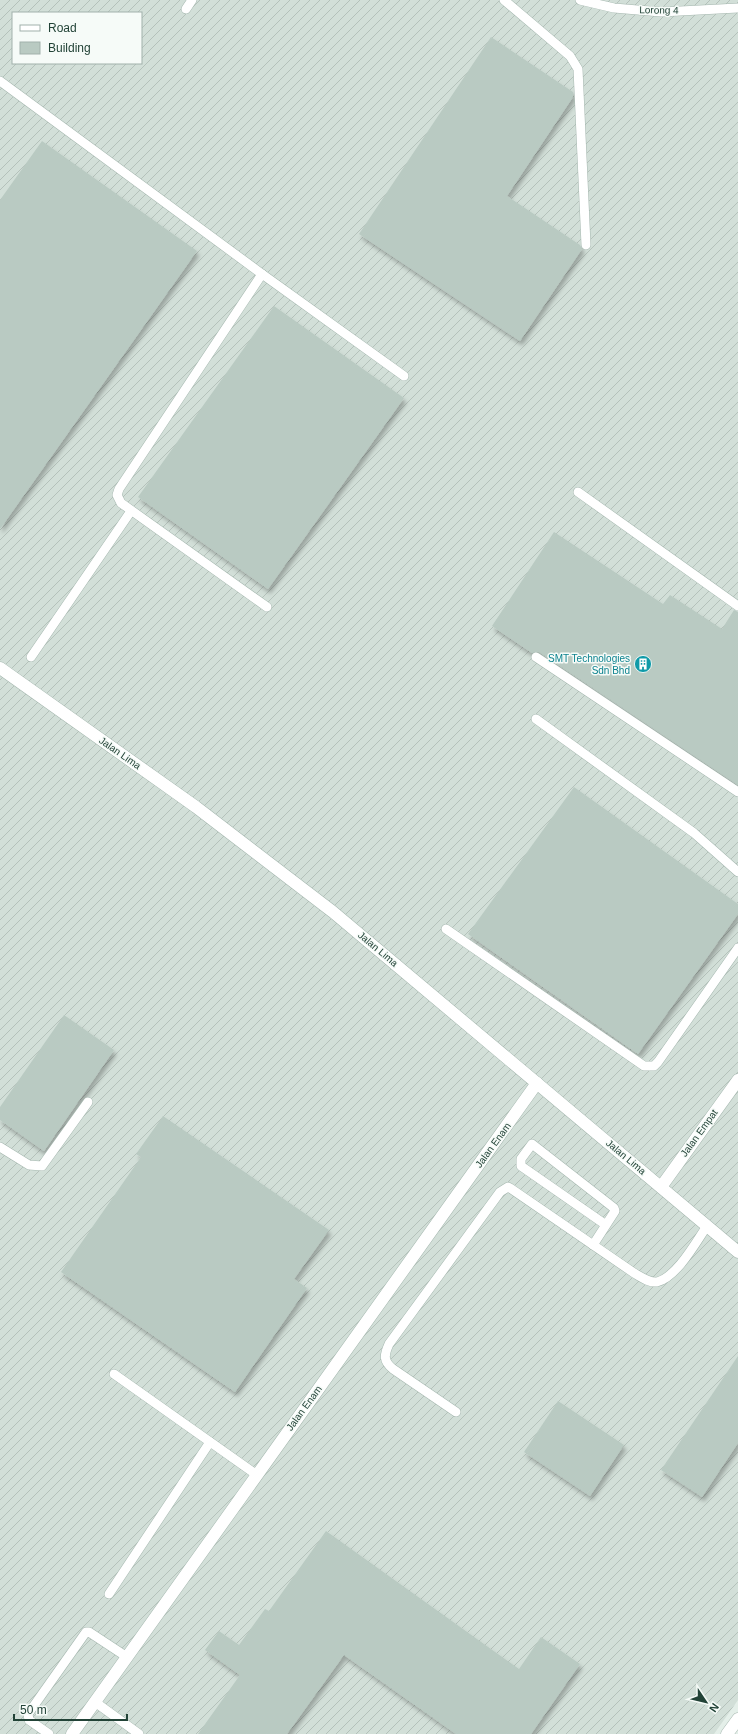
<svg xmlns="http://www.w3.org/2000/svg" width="738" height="1734" viewBox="0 0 738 1734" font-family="Arial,sans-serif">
  <defs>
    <pattern id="industrial-furrows" width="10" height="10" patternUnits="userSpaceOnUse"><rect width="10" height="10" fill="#d2dfd8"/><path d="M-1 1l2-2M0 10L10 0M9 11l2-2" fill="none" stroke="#b4c1ba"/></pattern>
    <filter id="shadow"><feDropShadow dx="2.5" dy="4.5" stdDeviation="2" flood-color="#0004"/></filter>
  </defs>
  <rect width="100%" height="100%" fill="#e4efe9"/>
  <path fill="url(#industrial-furrows)" fill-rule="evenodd" d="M0,0H738V1700L714,1734H0ZM13,13H141V63H13Z"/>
  <g fill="#b9cac2" filter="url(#shadow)">
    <polygon points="491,37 573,92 573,97 507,196 580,245 582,249 520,341 359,234"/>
    <polygon points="42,141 197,251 0,529 0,200"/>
    <polygon points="274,306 404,398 268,589 138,497"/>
    <polygon points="554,532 663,604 670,595 722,629 734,610 738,612 738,785 539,652 532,653 492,626"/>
    <polygon points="574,787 738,904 738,914 638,1054 468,934"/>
    <polygon points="64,1015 114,1050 44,1151 0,1120 0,1107"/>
    <polygon points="163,1116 329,1230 294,1279 307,1288 235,1392 61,1272 141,1157 136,1154"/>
    <polygon points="738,1356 738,1443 702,1497 661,1470"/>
    <polygon points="558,1401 624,1445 590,1496 524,1452"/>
    <polygon points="326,1531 519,1669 541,1637 580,1664 531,1734 456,1734 344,1655 287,1734 198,1734 240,1675 205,1650 219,1631 239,1645 265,1609 269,1611"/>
  </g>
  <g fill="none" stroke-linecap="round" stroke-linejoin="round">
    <g stroke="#a6b8b0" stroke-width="10">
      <g id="service">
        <polyline points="504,0 570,56 578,69 586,245"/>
        <polyline points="580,0 614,8 661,12 738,8"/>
        <polyline points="186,9 192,0"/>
        <polyline points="0,81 262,274 404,376"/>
        <polyline points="262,274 119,489 117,495 121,503 267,607"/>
        <polyline points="578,492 738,606"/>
        <polyline points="31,657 131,511"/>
        <polyline points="536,657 738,792"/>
        <polyline points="536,719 694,833 738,872"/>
        <polyline points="446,929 644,1066 654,1066 658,1062 738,948"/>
        <polyline points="0,1147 29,1165 42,1166 88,1102"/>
        <polyline points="593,1245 615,1211 614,1208 532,1144 521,1159 521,1166 606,1225"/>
        <polyline points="114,1374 257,1475"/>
        <path d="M456,1412L393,1369C383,1361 384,1355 389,1344L500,1192L508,1187L510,1188L634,1273C641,1277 649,1283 657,1282C677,1277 696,1242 707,1226"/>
        <polyline points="109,1594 210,1442"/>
        <polyline points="95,1702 139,1734"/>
        <polyline points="49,1734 29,1720 28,1714 86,1632 89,1632 127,1657"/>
      </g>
    </g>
    <g stroke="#a6b8b0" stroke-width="13">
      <g id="minor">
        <polyline points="0,668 196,807 333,912 738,1252"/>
        <polyline points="661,1187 738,1080"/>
        <polyline points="72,1734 537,1083"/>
        <polyline points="727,1734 738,1719"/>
      </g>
    </g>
    <use href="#service" stroke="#fff" stroke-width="9"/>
    <use href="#minor" stroke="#fff" stroke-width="12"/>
  </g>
  <defs>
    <g id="building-disc" transform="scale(0.9)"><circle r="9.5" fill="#0f9aa8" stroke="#f6fbf8"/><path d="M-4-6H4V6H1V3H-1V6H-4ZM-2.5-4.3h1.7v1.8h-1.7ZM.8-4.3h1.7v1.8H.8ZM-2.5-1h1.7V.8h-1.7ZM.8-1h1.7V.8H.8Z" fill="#fff"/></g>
  </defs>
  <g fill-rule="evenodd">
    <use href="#building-disc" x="643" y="664"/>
  </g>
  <g text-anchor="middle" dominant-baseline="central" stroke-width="3" stroke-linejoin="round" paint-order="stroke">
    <g font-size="10" fill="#224337" stroke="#f6fbf8">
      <text transform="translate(659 10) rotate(1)">Lorong 4</text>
      <text transform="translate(120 753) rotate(35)">Jalan Lima</text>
      <text transform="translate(378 949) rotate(40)">Jalan Lima</text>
      <text transform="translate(699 1133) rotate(-54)">Jalan Empat</text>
      <text transform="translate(493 1145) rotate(-54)">Jalan Enam</text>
      <text transform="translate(626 1157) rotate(40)">Jalan Lima</text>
      <text transform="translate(304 1408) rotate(-54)">Jalan Enam</text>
    </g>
    <g font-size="10" fill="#0d838f" stroke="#f6fbf8" text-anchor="end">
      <text x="630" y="658">SMT Technologies<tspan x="630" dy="12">Sdn Bhd</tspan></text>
    </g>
  </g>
  <rect x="12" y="12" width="130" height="52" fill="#f6fbf8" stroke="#a1b1ab"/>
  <rect x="20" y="25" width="20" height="6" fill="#ffffff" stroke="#a1b1ab"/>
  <text x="48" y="32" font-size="12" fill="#224337">Road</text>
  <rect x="20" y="42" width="20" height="12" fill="#b9cac2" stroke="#a1b1ab"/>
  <text x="48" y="52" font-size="12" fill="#224337">Building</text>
  <g transform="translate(706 1702) rotate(125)" stroke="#f6fbf8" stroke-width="3" paint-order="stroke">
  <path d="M0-3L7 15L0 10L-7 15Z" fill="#224337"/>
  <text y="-6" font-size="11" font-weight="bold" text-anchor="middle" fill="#224337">N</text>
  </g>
  <path d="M14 1714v6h113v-6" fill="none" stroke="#224337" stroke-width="2"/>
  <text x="20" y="1714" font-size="12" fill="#224337" stroke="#f6fbf8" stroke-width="3" paint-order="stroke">50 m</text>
</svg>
